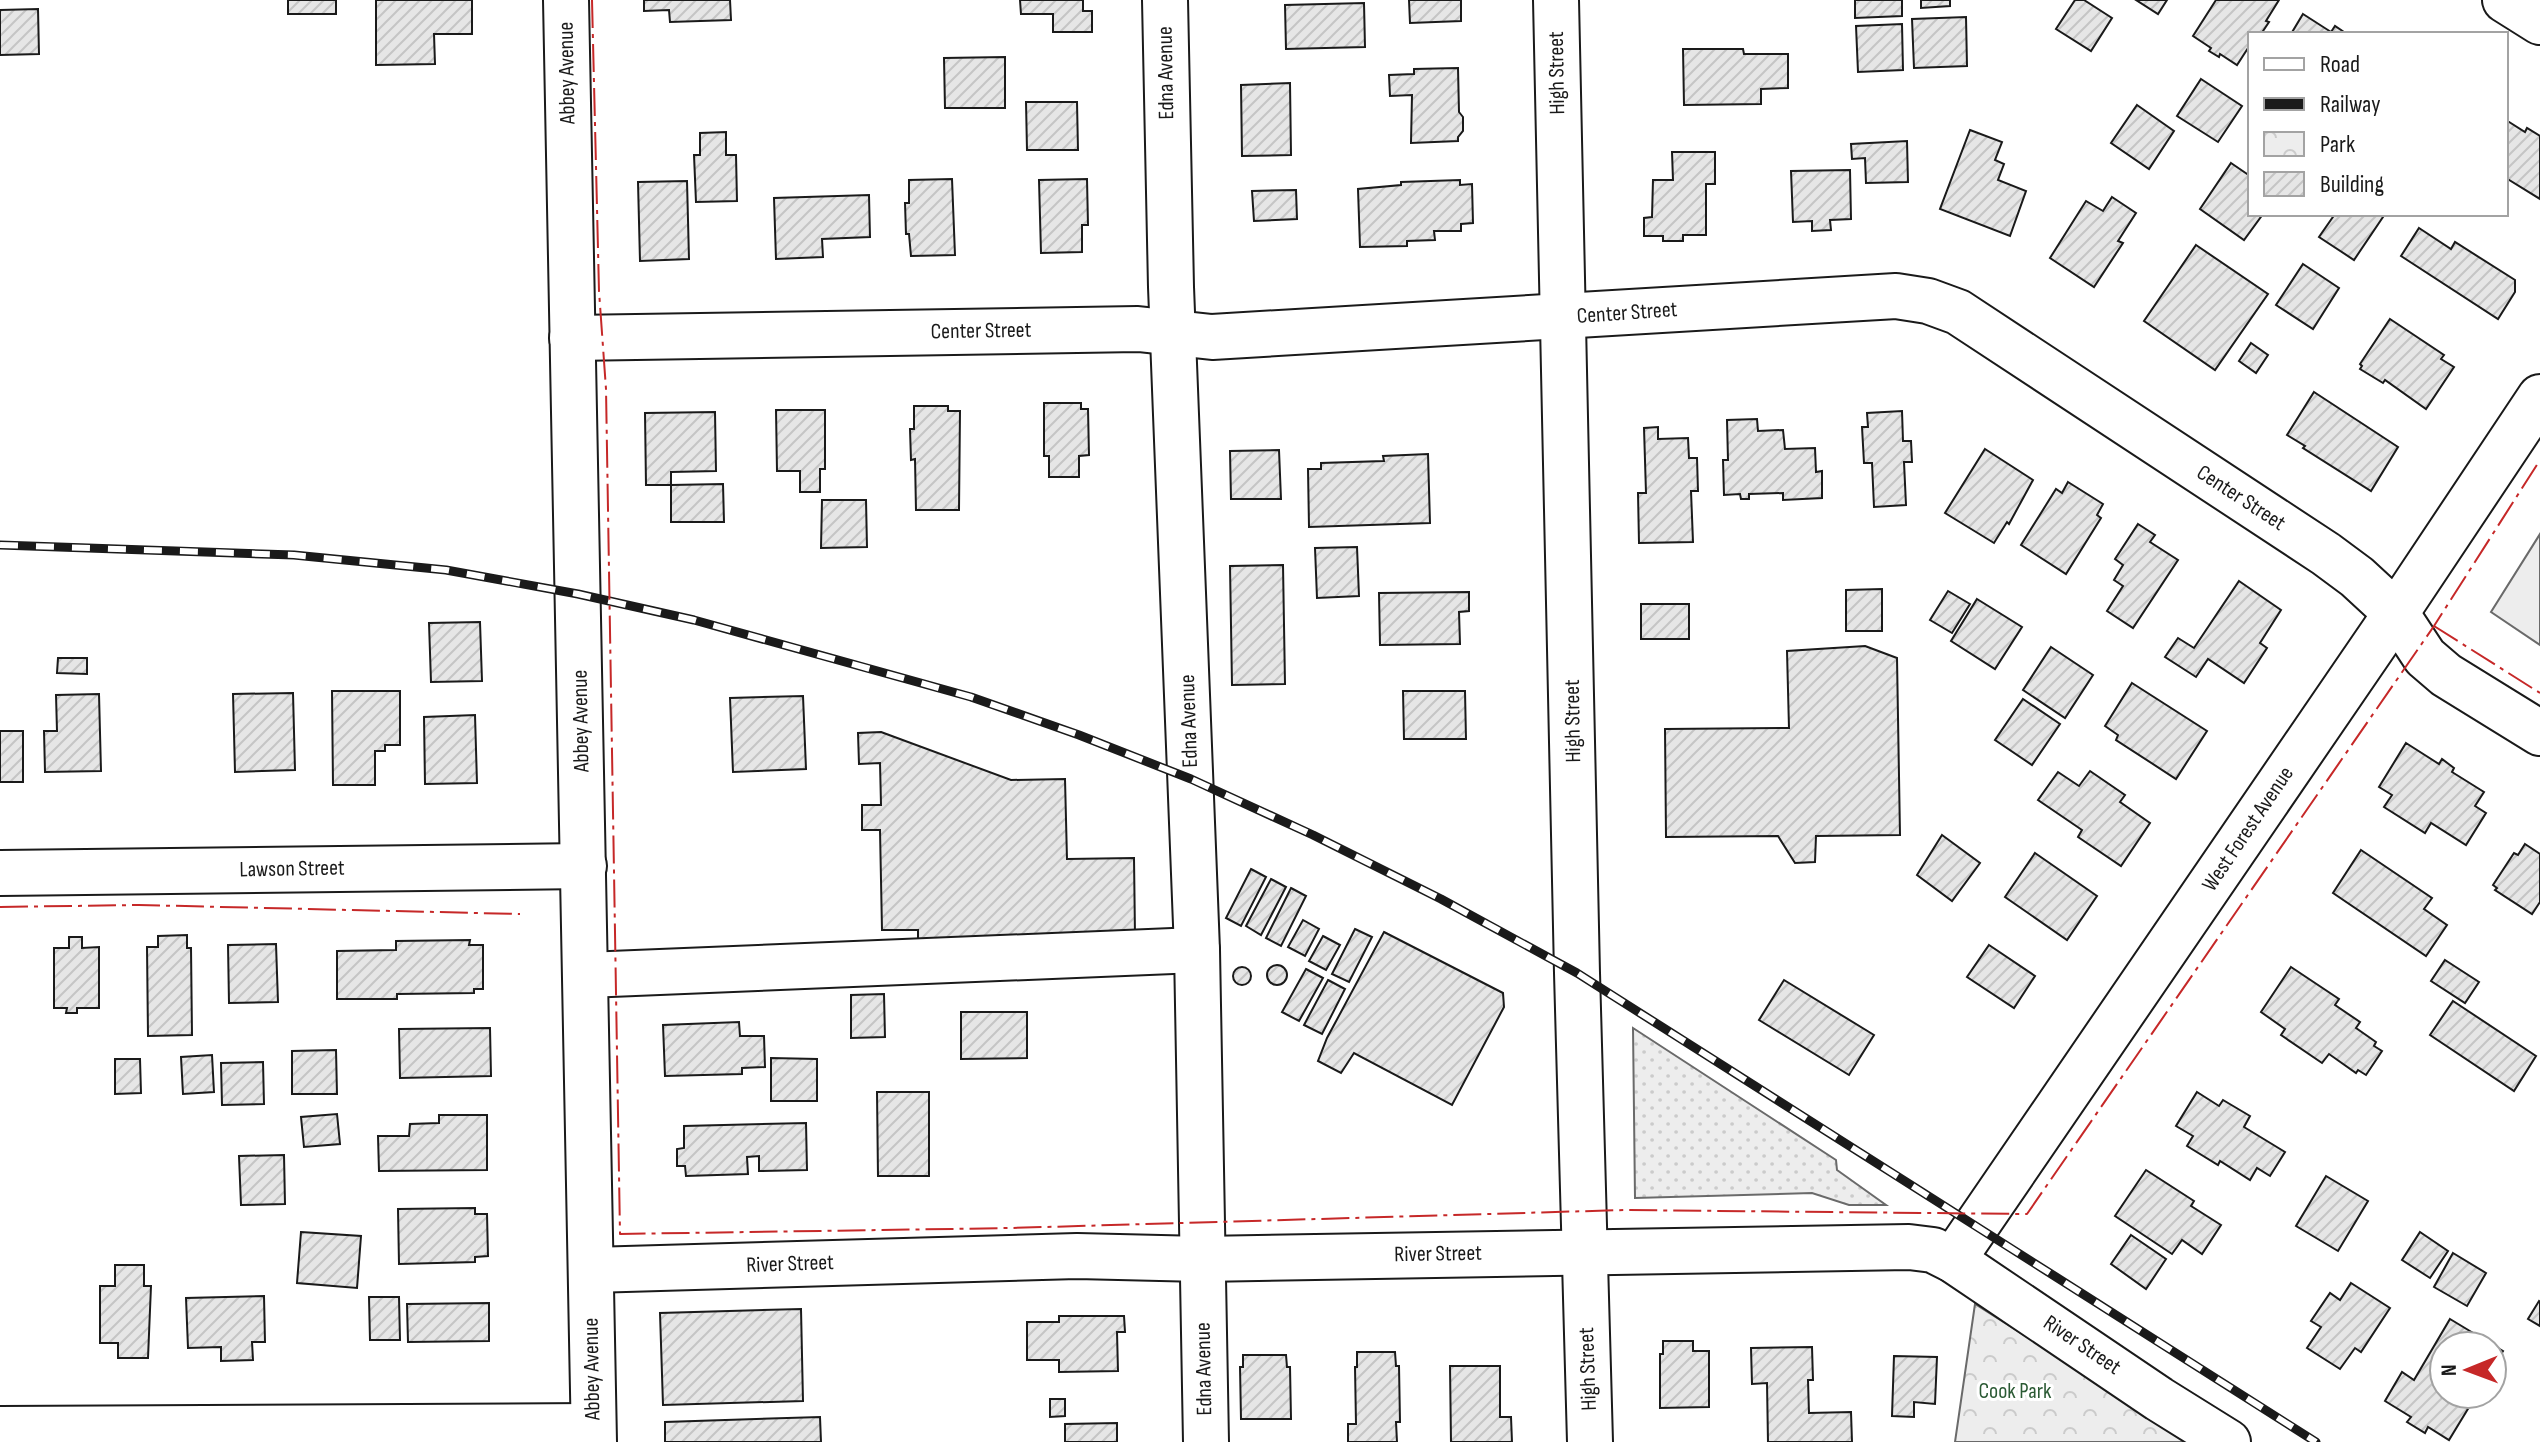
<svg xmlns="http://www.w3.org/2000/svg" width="2540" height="1442" viewBox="0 0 2540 1442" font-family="'Sofia Sans Condensed',sans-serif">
  <defs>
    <pattern id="grass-dots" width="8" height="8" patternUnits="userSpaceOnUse" patternTransform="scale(2)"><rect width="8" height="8" fill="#ededed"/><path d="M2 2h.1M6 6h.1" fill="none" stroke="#cbcbcb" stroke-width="1.8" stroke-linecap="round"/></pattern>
    <pattern id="park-crowns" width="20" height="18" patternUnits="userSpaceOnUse" patternTransform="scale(2)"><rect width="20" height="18" fill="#ededed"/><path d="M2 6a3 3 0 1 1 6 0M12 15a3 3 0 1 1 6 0" fill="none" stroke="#cbcbcb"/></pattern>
    <pattern id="building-hatch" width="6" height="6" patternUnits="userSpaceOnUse" patternTransform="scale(2)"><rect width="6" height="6" fill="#e6e6e6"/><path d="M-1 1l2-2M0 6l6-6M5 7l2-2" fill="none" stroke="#c5c5c5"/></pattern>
  </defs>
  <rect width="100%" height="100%" fill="#fff"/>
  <polygon fill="url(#grass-dots)" stroke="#6a6a6a" stroke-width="2" points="1633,1028 1836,1160 1837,1170 1886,1205 1849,1205 1812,1193 1635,1198"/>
  <polygon fill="url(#park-crowns)" stroke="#6a6a6a" stroke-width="2" points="1975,1304 2193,1442 1955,1442"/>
  <polygon fill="#ededed" stroke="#6a6a6a" stroke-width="2" points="2540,534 2540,645 2491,612"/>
  <g fill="url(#building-hatch)" stroke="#1a1a1a" stroke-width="2">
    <rect x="288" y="0" width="48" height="14"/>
    <polygon points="376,0 472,0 472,34 434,34 435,64 376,65"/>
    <polygon points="644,0 730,0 731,20 670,22 669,10 644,11"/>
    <polygon points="1020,0 1083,0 1083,11 1092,11 1092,32 1053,32 1053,14 1021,14"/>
    <polygon points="1409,0 1461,0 1461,21 1410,23"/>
    <polygon points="1855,0 1902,0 1902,16 1855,18"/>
    <polygon points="1921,0 1950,0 1950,6 1921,8"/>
    <polygon points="2075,0 2084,0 2112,18 2091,51 2056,29"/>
    <polygon points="2136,0 2167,0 2158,14"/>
    <polygon points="2216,0 2279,0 2266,21 2269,22 2261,34 2250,34 2250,45 2237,65 2220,54 2219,57 2209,51 2211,48 2193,36"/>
    <polygon points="1364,3 1365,47 1286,49 1285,5"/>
    <polygon points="38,9 39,54 0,55 0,10"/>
    <polygon points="2303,14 2331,32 2335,26 2344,32 2291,34"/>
    <polygon points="1966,17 1967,66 1914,68 1912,19"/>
    <polygon points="1902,24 1903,70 1858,72 1856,26"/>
    <polygon points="1683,49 1743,49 1744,54 1788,54 1788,88 1761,89 1761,104 1684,105"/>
    <polygon points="1005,57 1005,108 945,108 944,58"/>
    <polygon points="1458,68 1459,112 1463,117 1463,131 1458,137 1458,141 1411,143 1412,95 1390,96 1389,75 1414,74 1414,69"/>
    <polygon points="2201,79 2242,106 2218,142 2177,116"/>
    <polygon points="1290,83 1291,155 1242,156 1241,85"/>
    <polygon points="1026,102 1077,102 1078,150 1027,150"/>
    <polygon points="2137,105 2174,131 2149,169 2111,143"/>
    <polygon points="2506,120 2525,132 2527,128 2540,136 2540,199 2506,178"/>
    <polygon points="1970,130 2002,142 1995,160 2004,164 1998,180 2026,191 2010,236 1940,209"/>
    <polygon points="726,132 726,155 736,155 737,201 696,202 694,155 700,155 700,133"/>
    <polygon points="1907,141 1908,182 1866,183 1865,158 1852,159 1851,144"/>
    <polygon points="1672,152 1715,152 1715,184 1706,184 1706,235 1683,235 1683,241 1663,241 1663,236 1644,236 1644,218 1652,217 1653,180 1673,180"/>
    <polygon points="2231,163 2250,176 2250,214 2263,214 2244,240 2200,209"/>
    <polygon points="1850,170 1851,219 1830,220 1831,230 1812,231 1812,221 1793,222 1791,171"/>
    <polygon points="952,179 955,255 911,256 909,234 906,234 905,203 909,203 909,180"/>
    <polygon points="1087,179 1088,225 1082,225 1082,252 1041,253 1039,180"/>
    <polygon points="1460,180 1460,185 1472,184 1473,223 1461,224 1461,231 1434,231 1435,240 1407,241 1407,246 1360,247 1358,189 1401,185 1401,182"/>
    <polygon points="687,181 689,259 640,261 638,182"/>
    <polygon points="1296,190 1297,219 1254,221 1252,191"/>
    <polygon points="869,195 870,237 822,239 823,257 776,259 774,198"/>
    <polygon points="2112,197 2136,213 2118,241 2123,243 2094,287 2050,258 2086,201 2103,211"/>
    <polygon points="2335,214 2385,214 2354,260 2319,237"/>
    <polygon points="2419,228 2451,249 2455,242 2515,280 2515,292 2498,319 2401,256"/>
    <polygon points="2196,245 2268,294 2215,370 2144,321"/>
    <polygon points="2303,264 2339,288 2313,329 2276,305"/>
    <polygon points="2390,319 2444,355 2441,359 2454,367 2426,409 2385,380 2383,383 2360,369 2362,366 2360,364"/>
    <polygon points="2251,343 2268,355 2256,373 2239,361"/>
    <polygon points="2314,392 2398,447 2371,491 2303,448 2305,446 2287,435"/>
    <polygon points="1044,403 1081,403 1081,409 1088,409 1089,455 1079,456 1079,477 1049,477 1049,456 1044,456"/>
    <polygon points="914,406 948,406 948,411 960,411 959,510 916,510 915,459 911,460 910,429 914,429"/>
    <polygon points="776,410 825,410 825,469 820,469 820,492 800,492 800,471 777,471"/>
    <polygon points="1902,411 1903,441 1911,441 1912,462 1904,462 1906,505 1874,507 1872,463 1864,463 1862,427 1868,427 1867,413"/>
    <polygon points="715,412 716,471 671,472 671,485 646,485 645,413"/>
    <polygon points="1757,419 1758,431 1783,430 1785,449 1815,448 1816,472 1822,471 1822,498 1783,500 1783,493 1749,494 1749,499 1741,499 1740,494 1724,495 1723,460 1728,460 1727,420"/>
    <polygon points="1658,427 1658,439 1688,438 1689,458 1697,458 1698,491 1691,491 1693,542 1639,543 1638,493 1646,493 1644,428"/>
    <polygon points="1985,449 2033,480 2009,524 2007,522 1994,543 1945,513"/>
    <polygon points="1279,450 1281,499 1231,499 1230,451"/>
    <polygon points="1428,454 1430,523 1309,527 1308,469 1321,469 1321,463 1384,461 1383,456"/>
    <polygon points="2068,482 2103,504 2097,515 2101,518 2066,574 2021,545 2056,489 2062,493"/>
    <polygon points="723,484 724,522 671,522 671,485"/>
    <polygon points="822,500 866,500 867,547 821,548"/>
    <polygon points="2138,524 2155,535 2150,542 2178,560 2133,628 2107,611 2123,586 2114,580 2123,565 2115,559"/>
    <polygon points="1357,547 1359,596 1317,598 1315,548"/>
    <polygon points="1283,565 1285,684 1232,685 1230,566"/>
    <polygon points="2239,581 2281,610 2260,643 2267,648 2244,683 2208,659 2196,677 2165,657 2178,638 2194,648"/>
    <polygon points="1882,589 1882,631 1846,631 1846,590"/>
    <polygon points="1948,591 1970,604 1952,633 1930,620"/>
    <polygon points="1469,592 1469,611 1459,612 1460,644 1380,645 1379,593"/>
    <polygon points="1977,599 2022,627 1995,669 1951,641"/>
    <rect x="1641" y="604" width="48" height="35"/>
    <polygon points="480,622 482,681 431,682 429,623"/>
    <polygon points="1865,646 1897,658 1900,835 1816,836 1815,862 1795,863 1778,836 1666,837 1665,729 1789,728 1787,651"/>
    <polygon points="2051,647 2093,675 2065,718 2023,690"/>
    <polygon points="58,658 87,658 87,674 57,673"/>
    <polygon points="2132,683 2207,731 2176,779 2116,740 2118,735 2105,726"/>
    <polygon points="332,691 400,691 400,745 385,745 385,751 375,751 375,785 333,785"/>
    <polygon points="1403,691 1465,691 1466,739 1404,739"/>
    <polygon points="293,693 295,770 235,772 233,694"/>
    <polygon points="99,694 101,771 45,772 44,731 57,731 56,695"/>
    <polygon points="803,696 806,769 733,772 730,698"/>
    <polygon points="2023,699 2060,724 2032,765 1995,740"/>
    <polygon points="475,715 477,783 425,784 424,717"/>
    <rect x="0" y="731" width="23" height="51"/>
    <polygon points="881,732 1011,780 1065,779 1067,859 1134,858 1135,935 973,937 973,944 918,945 918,930 882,930 880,830 862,830 862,805 881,805 880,763 859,764 858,733"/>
    <polygon points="2406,743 2439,764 2442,759 2454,768 2452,772 2484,792 2475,806 2486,813 2466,845 2431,823 2425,833 2384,807 2392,795 2379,787"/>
    <polygon points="2090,771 2125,795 2120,802 2150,823 2121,866 2078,837 2082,830 2038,800 2058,772 2079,786"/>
    <polygon points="1942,835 1980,863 1952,901 1917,875"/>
    <polygon points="2525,844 2540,854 2540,902 2532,914 2495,890 2497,888 2493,885 2514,853 2518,855"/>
    <polygon points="2361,850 2432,898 2424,909 2447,925 2426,956 2333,893"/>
    <polygon points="2035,853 2097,896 2067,940 2005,897"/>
    <polygon points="1251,869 1266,877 1241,926 1226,918"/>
    <polygon points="1271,879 1286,887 1261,935 1246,926"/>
    <polygon points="1291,888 1306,896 1281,946 1266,938"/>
    <polygon points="1303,920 1319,929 1305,956 1288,947"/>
    <polygon points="1355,929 1372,937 1349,982 1332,974"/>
    <polygon points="1384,932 1503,993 1504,1007 1452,1105 1354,1053 1341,1073 1318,1061 1327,1038"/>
    <polygon points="187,935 187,948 191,948 192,1035 148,1036 147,947 158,947 158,936"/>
    <polygon points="1323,936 1340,945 1326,970 1309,961"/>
    <polygon points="69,937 82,937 82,948 99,947 99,1008 77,1008 77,1013 66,1013 67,1008 54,1008 54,948 69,948"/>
    <polygon points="470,940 469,945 483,945 483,989 474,989 474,993 397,994 397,999 337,999 337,951 396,950 396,941"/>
    <polygon points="276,944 278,1002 229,1003 228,945"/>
    <polygon points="1989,945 2035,976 2014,1008 1967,977"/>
    <polygon points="2445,960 2479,982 2465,1003 2431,981"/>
    <circle cx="1277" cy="975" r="10"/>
    <circle cx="1242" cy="976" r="9"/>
    <polygon points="2291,967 2339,999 2335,1005 2360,1022 2356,1028 2376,1042 2374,1046 2382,1051 2366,1075 2358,1070 2356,1073 2329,1054 2322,1063 2281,1035 2285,1029 2261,1012"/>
    <polygon points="1306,969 1323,978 1299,1021 1282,1012"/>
    <polygon points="1328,980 1345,989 1322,1034 1304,1025"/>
    <polygon points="1784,980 1874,1035 1849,1075 1759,1020"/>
    <polygon points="884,994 885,1037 851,1038 851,995"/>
    <polygon points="2453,1001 2536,1056 2514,1091 2430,1035"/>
    <polygon points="961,1012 1027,1012 1027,1058 961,1059"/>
    <polygon points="739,1022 740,1036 764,1036 765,1067 742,1068 742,1074 665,1076 663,1025"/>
    <polygon points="490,1028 491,1076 400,1078 399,1029"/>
    <polygon points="336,1050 337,1094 292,1094 292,1051"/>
    <polygon points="212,1055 214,1092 183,1094 181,1057"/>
    <polygon points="771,1058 817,1059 817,1101 771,1101"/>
    <polygon points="115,1059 140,1059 141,1093 115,1094"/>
    <polygon points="263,1062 264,1104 222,1105 221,1063"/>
    <polygon points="877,1092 929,1092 929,1176 878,1176"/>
    <polygon points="2197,1092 2219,1106 2223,1100 2250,1116 2244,1127 2285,1152 2270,1176 2257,1168 2250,1180 2220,1161 2218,1165 2187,1146 2193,1136 2176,1126"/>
    <polygon points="337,1114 340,1144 304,1147 301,1117"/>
    <polygon points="439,1115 487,1115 487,1170 379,1171 378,1136 409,1136 410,1124 439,1123"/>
    <polygon points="806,1123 807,1170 759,1171 759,1156 747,1157 748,1174 686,1176 685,1166 677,1166 677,1149 684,1148 684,1126"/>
    <polygon points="284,1155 285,1204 241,1205 239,1156"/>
    <polygon points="2146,1170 2194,1201 2191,1206 2221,1225 2202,1254 2182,1240 2172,1254 2115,1216"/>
    <polygon points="2326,1176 2368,1201 2338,1251 2296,1226"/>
    <polygon points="475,1208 475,1214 487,1214 488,1256 475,1257 475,1262 399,1264 398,1209"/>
    <polygon points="301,1232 361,1236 357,1288 297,1283"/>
    <polygon points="2420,1232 2448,1251 2430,1278 2402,1260"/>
    <polygon points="2131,1235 2166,1259 2146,1289 2111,1264"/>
    <polygon points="2453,1253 2486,1273 2467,1306 2434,1287"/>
    <polygon points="115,1265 144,1265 144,1286 151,1286 148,1358 118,1358 118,1343 100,1343 100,1286 115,1286"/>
    <polygon points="2351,1283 2390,1308 2361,1352 2355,1348 2340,1369 2307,1348 2321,1327 2311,1321 2330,1293 2340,1300"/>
    <polygon points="264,1296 265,1342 252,1342 253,1360 221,1361 221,1347 188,1348 186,1298"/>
    <polygon points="369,1297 399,1297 400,1340 370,1340"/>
    <polygon points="2539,1301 2540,1302 2540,1326 2528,1319"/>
    <polygon points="489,1303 489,1341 408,1342 407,1304"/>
    <polygon points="801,1309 803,1401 663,1405 660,1313"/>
    <polygon points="1059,1316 1124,1316 1125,1332 1117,1332 1118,1371 1059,1372 1059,1360 1027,1360 1027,1322 1059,1322"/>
    <polygon points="2450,1319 2503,1351 2492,1369 2492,1346 2444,1346 2444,1394 2477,1394 2449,1440 2428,1427 2425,1433 2407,1422 2411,1417 2385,1401 2402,1372 2414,1380"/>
    <polygon points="1663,1341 1693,1341 1693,1351 1709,1351 1709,1407 1660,1408 1660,1354 1663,1354"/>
    <polygon points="1812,1347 1813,1380 1808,1380 1809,1413 1851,1412 1852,1442 1768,1442 1767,1383 1752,1384 1751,1348"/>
    <polygon points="1357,1352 1395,1352 1396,1366 1399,1366 1400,1422 1396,1422 1397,1442 1348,1442 1348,1424 1356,1424 1355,1367 1357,1367"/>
    <polygon points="1243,1355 1286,1355 1287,1367 1290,1367 1291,1419 1241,1419 1240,1367 1243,1367"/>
    <polygon points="1894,1356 1937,1357 1935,1404 1914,1402 1914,1417 1892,1416"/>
    <polygon points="1450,1366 1500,1366 1500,1417 1511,1417 1512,1442 1451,1442"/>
    <polygon points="1050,1399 1065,1399 1065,1416 1050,1417"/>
    <polygon points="820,1417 821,1442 665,1442 665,1422"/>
    <polygon points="1117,1423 1117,1442 1065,1442 1065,1424"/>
  </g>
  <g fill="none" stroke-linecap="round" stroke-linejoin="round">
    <g stroke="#1a1a1a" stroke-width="48">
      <g id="minor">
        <polyline points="566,0 594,1442"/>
        <polyline points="1165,0 1171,287 1197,950 1206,1442"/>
        <polyline points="1556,0 1577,973 1590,1442"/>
        <polyline points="2505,0 2540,22"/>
        <polyline points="572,338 1138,329 1212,337 1896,296 1928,301 1958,312 2326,554 2357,577 2396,613 2425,657 2446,675 2540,733"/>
        <polyline points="0,873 584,866"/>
        <polyline points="586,975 1197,950"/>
        <polyline points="1953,1260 2396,613 2540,397"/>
        <polyline points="591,1270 1077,1256 1202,1259 1909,1247 1933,1250 1953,1260 2159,1399 2228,1442"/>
        <polyline points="0,1429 593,1426"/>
      </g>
    </g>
    <use href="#minor" stroke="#fff" stroke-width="44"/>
    <g stroke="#1a1a1a" stroke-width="9">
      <polyline id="rail" points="0,545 294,555 446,570 578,594 694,620 971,697 1079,735 1191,779 1313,835 1441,899 1577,973 2316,1442"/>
    </g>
    <use href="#rail" stroke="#fff" stroke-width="6" stroke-dasharray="18" stroke-linecap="butt"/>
    <g stroke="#c62828" stroke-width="2" stroke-dasharray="28 6 4 6" stroke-linecap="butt">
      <polyline points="592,0 599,291 606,389 620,1234 1011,1228 1624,1210 2027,1214 2434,626 2540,460"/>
      <polyline points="2434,626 2540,693"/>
      <polyline points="0,907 139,905 520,914"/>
    </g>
  </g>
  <g text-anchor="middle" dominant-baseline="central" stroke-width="6" stroke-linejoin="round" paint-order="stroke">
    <g font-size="22" fill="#1a1a1a" stroke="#fff">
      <text transform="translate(567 73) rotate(-91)">Abbey Avenue</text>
      <text transform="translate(1166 73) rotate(-91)">Edna Avenue</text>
      <text transform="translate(1557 73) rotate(-91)">High Street</text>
      <text transform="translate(1627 313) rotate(-4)">Center Street</text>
      <text transform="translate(981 331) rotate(-1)">Center Street</text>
      <text transform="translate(2241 498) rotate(33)">Center Street</text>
      <text transform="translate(581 721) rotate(-91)">Abbey Avenue</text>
      <text transform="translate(1189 721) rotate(-92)">Edna Avenue</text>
      <text transform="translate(1573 721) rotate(-91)">High Street</text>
      <text transform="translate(2248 829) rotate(-56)">West Forest Avenue</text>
      <text transform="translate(292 869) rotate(-1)">Lawson Street</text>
      <text transform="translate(1438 1254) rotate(-1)">River Street</text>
      <text transform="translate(790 1264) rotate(-2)">River Street</text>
      <text transform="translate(2082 1345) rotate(34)">River Street</text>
      <text transform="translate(592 1369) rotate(-91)">Abbey Avenue</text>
      <text transform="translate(1204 1369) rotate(-91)">Edna Avenue</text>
      <text transform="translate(1588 1369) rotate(-92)">High Street</text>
    </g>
    <g font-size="22" fill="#2b5a34" stroke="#fff">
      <text x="2015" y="1391">Cook Park</text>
    </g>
  </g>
  <rect x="2248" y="32" width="260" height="184" fill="#ffffff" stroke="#a3a3a3" stroke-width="2"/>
  <rect x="2264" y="58" width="40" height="12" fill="#ffffff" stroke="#a3a3a3" stroke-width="2"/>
  <text x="2320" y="72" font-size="24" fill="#1a1a1a">Road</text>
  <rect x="2264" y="98" width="40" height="12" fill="#1a1a1a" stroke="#a3a3a3" stroke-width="2"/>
  <text x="2320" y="112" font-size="24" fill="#1a1a1a">Railway</text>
  <rect x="2264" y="132" width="40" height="24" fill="url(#park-crowns)" stroke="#a3a3a3" stroke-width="2"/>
  <text x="2320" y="152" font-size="24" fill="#1a1a1a">Park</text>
  <rect x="2264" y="172" width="40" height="24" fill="url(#building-hatch)" stroke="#a3a3a3" stroke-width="2"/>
  <text x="2320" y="192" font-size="24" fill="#1a1a1a">Building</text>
  <g transform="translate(2468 1370) rotate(269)"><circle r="38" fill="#ffffff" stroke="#a3a3a3" stroke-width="2"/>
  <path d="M0-6L14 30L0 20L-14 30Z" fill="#c62828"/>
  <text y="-12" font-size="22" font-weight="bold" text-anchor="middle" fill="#1a1a1a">N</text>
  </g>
</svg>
